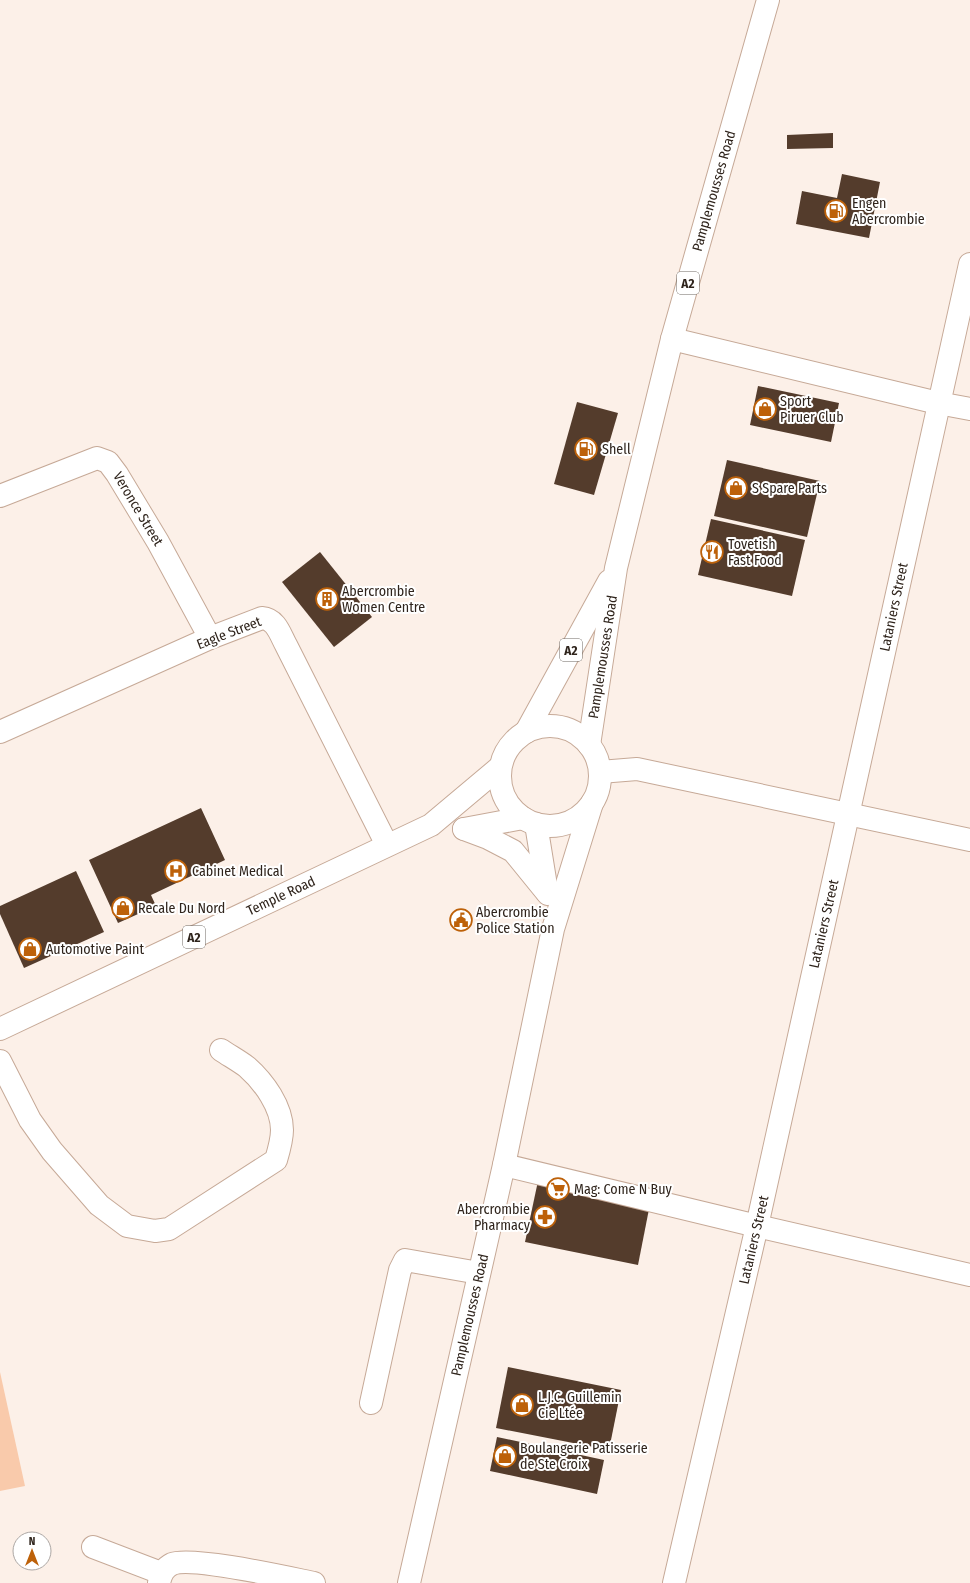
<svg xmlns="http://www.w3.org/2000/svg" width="970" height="1583" viewBox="0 0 970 1583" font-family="'Fira Sans Condensed',sans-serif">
  <rect width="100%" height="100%" fill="#fcf0e8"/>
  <polygon fill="#f9caab" points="0,1372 25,1486 0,1491"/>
  <g fill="#543c2c">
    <polygon points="833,133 833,148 787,149 787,135"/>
    <polygon points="842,174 880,182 869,238 796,224 802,191 837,198"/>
    <polygon points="758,386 839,403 831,442 750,425"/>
    <polygon points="577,402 618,413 594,495 554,484"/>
    <polygon points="727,460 820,481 807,537 714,516"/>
    <polygon points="711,519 805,540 792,596 698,575"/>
    <polygon points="320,552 372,617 334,647 282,582"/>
    <polygon points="201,808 225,860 151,895 156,906 118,923 89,860"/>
    <polygon points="76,871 104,932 24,968 0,914 0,906"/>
    <polygon points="538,1181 650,1204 638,1265 525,1242"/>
    <polygon points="508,1367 621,1390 609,1450 496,1428"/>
    <polygon points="497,1437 604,1460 597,1494 490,1471"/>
  </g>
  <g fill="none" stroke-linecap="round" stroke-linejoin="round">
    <g stroke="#c6a997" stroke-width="24">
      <g id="minor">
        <polyline points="672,339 938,403 970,409"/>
        <polyline points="0,496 97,458 108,462 117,474 158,542 210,638"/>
        <path d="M0,732L210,638L262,618C276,619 280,634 286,645L387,845"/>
        <polyline points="600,772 637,769 970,840"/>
        <path d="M0,1061L30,1120L52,1151L99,1205L127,1226L155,1231L169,1229L276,1160C279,1150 282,1140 282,1130C282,1107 264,1082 247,1067C239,1061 230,1056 221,1050"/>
        <polyline points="504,1165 757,1226 970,1275"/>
        <polyline points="371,1403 400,1270 405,1260 479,1273"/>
        <polyline points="93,1547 161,1573"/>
        <path d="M159,1583C161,1574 164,1568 172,1564C191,1556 289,1578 314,1583"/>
        <polyline points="674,1583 757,1226 970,264"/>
      </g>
    </g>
    <g stroke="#c6a997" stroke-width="24">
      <g id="major">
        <circle cx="550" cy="776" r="50"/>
        <polyline points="526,732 609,581"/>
        <polyline points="589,745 616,568 672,339 768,0"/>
        <polyline points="536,824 547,892"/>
        <polyline points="464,829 488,838 513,851 548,894"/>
        <polyline points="464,829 523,818"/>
        <polyline points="0,1029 431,825 500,767"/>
        <polyline points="409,1583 504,1165 553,929 592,803"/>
      </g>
    </g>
    <use href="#minor" stroke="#fff" stroke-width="22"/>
    <use href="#major" stroke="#fff" stroke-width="22"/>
  </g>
  <defs>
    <g id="fuel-ring" transform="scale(1.15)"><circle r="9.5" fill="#fff" stroke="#bd6109" stroke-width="1.5"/><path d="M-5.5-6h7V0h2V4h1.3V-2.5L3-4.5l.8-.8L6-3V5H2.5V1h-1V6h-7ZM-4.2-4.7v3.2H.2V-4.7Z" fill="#bd6109"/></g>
    <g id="shop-ring" transform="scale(1.15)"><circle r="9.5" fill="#fff" stroke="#bd6109" stroke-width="1.5"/><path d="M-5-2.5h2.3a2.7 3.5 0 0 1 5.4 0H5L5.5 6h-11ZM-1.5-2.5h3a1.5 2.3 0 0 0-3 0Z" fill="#bd6109"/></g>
    <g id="restaurant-ring" transform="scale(1.15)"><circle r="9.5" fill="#fff" stroke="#bd6109" stroke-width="1.5"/><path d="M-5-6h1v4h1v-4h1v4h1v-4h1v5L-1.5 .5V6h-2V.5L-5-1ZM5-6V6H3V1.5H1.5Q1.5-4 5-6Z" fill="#bd6109"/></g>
    <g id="building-ring" transform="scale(1.15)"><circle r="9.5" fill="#fff" stroke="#bd6109" stroke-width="1.5"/><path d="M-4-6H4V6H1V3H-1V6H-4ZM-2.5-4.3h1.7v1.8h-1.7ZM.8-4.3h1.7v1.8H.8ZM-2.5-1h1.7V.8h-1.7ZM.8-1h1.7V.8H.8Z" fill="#bd6109"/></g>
    <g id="hospital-ring" transform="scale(1.15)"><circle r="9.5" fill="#fff" stroke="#bd6109" stroke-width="1.5"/><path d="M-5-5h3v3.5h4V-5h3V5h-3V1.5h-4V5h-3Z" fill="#bd6109"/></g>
    <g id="civic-ring" transform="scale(1.15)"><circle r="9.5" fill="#fff" stroke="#bd6109" stroke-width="1.5"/><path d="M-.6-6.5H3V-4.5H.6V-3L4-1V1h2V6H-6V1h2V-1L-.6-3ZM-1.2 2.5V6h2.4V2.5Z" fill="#bd6109"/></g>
    <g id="supermarket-ring" transform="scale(1.15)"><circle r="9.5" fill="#fff" stroke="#bd6109" stroke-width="1.5"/><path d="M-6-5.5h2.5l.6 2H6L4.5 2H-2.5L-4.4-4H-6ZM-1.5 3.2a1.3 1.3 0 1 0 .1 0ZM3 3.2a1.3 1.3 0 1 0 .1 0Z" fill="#bd6109"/></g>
    <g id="pharmacy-ring" transform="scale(1.15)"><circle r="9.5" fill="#fff" stroke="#bd6109" stroke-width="1.5"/><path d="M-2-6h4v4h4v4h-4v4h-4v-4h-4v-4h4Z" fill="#bd6109"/></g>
  </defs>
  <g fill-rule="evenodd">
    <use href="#fuel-ring" x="836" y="211"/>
    <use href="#shop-ring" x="765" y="409"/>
    <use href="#fuel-ring" x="586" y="449"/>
    <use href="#shop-ring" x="736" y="488"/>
    <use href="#restaurant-ring" x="712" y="552"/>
    <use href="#building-ring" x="327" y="599"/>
    <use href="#hospital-ring" x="176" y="871"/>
    <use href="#shop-ring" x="123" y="908"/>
    <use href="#civic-ring" x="461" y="920"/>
    <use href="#shop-ring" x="30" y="949"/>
    <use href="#supermarket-ring" x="558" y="1189"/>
    <use href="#pharmacy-ring" x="545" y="1217"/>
    <use href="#shop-ring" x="522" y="1405"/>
    <use href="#shop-ring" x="505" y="1456"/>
  </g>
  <g text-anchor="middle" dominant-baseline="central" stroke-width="4" stroke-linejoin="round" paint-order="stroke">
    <g fill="#fff" stroke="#6d6660" stroke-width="1">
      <rect x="677" y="272" width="22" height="22" rx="3"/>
      <rect x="560" y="639" width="22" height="22" rx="3"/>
      <rect x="183" y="926" width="22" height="22" rx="3"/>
    </g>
    <g font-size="13" font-weight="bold" fill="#2f241c">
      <text x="688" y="283">A2</text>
      <text x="571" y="650">A2</text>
      <text x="194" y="937">A2</text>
    </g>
    <g font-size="14" fill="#2f241c" stroke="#fff">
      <text transform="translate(714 191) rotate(-74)">Pamplemousses Road</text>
      <text transform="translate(138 509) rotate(59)">Veronce Street</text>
      <text transform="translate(894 607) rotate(-78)">Lataniers Street</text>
      <text transform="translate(229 633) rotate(-21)">Eagle Street</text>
      <text transform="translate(603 657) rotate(-81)">Pamplemousses Road</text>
      <text transform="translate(281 896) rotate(-25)">Temple Road</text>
      <text transform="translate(824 924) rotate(-77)">Lataniers Street</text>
      <text transform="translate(754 1240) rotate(-77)">Lataniers Street</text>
      <text transform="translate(470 1315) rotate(-77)">Pamplemousses Road</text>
    </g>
    <g font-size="14" fill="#2f241c" stroke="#fff" text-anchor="start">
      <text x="852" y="203">Engen<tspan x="852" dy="16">Abercrombie</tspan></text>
      <text x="780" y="401">Sport<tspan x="780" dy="16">Piruer Club</tspan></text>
      <text x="602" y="449">Shell</text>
      <text x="752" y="488">S Spare Parts</text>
      <text x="728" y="544">Tovetish<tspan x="728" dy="16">Fast Food</tspan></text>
      <text x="342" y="591">Abercrombie<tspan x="342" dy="16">Women Centre</tspan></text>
      <text x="192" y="871">Cabinet Medical</text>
      <text x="138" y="908">Recale Du Nord</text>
      <text x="476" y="912">Abercrombie<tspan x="476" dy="16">Police Station</tspan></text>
      <text x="46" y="949">Automotive Paint</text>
      <text x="574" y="1189">Mag: Come N Buy</text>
      <text x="530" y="1209" text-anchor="end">Abercrombie<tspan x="530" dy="16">Pharmacy</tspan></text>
      <text x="538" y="1397">L.J.C. Guillemin<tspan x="538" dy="16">Cie Ltée</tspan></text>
      <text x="520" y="1448">Boulangerie Patisserie<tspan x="520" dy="16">de Ste Croix</tspan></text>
    </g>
  </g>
  <g transform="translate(32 1551)"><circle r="19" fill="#ffffff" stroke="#aca7a4"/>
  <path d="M0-3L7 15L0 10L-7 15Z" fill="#bd6109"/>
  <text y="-6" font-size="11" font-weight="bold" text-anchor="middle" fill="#2f241c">N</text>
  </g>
</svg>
